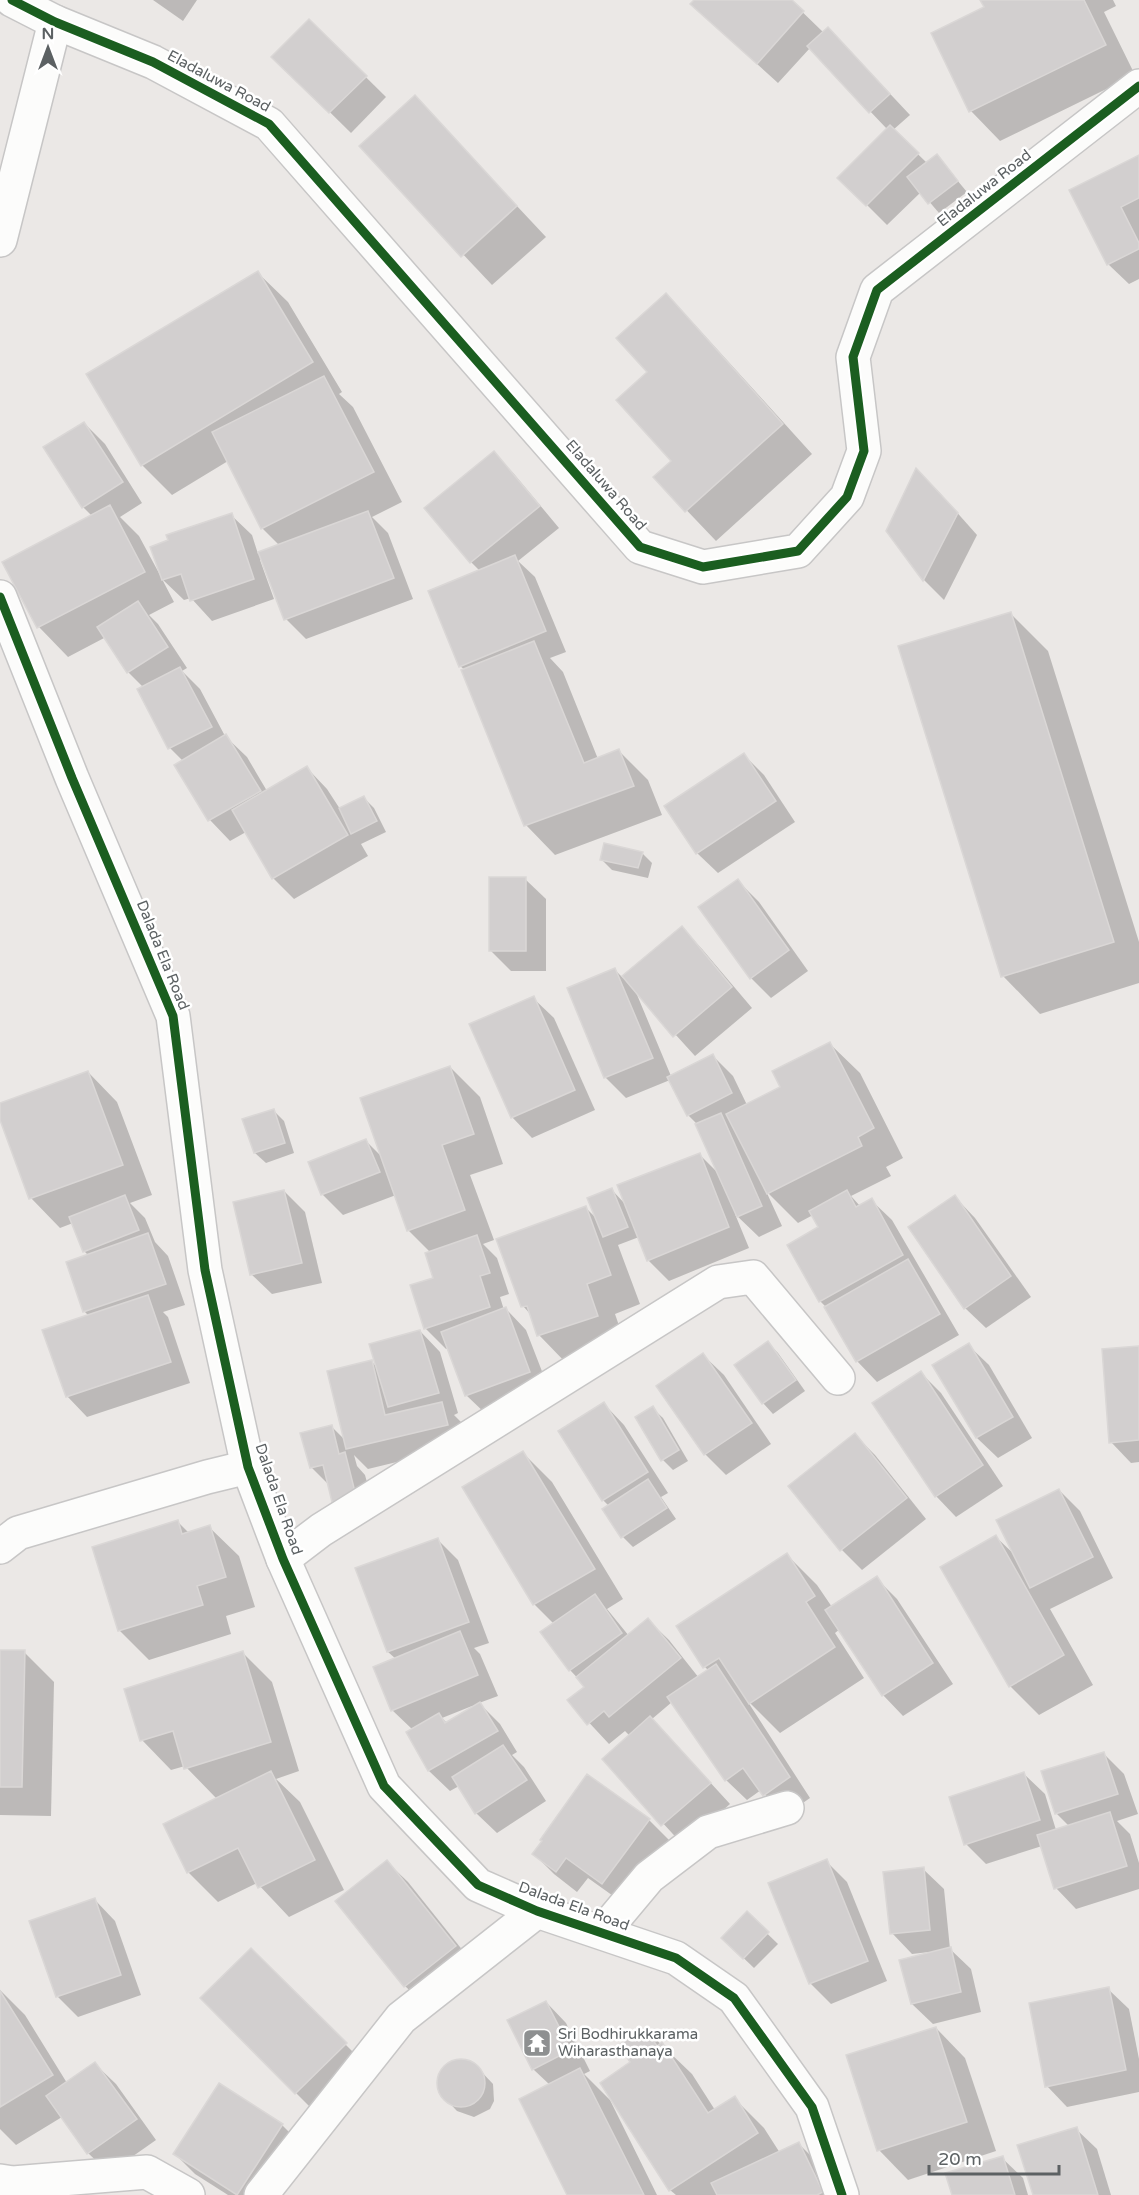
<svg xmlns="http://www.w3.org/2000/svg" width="1139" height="2195" viewBox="0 0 1139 2195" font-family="'Varela Round',sans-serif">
  <rect width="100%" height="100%" fill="#ebe8e6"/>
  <g fill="#0003" fill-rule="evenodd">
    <polygon points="153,0 197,0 183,21"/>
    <polygon points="696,0 790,0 824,33 848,49 910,115 893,130 927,163 937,156 967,192 939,213 921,192 887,225 840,178 887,129 810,48 778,83 713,24"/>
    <polygon points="982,0 1113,0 1116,6 1104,12 1135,75 1000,141 971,111 986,8"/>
    <polygon points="309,21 386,97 351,133 274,57"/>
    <polygon points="415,97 546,237 492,285 361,146"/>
    <polygon points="1139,156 1139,279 1129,284 1108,264 1071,191"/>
    <polygon points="258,273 288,302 342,392 339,394 353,407 402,502 372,517 388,533 413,599 306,639 286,619 263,559 260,560 274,599 212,621 191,598 184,600 162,579 174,602 149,615 158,624 187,668 182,671 200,689 225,736 247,757 267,791 307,768 327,789 340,809 364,798 374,808 386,832 361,844 368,856 294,899 273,878 246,832 230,841 210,820 176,765 183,761 170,748 144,688 128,672 106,637 68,657 39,627 4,562 92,516 83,507 84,423 105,444 142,503 120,517 139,536 160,575 231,515 252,535 258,554 280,546 262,528 228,461 172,495 142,465"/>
    <polygon points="666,295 695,325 812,454 716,541 655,477 673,461 649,372"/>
    <polygon points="494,453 514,474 559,528 518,561 535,577 566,652 550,658 563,672 598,759 618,750 648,780 662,815 555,855 526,825 463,671 465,670 460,666 480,571 471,562"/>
    <polygon points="937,490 977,535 944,600 924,580 888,531"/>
    <polygon points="1010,613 1048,651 1139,942 1139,983 1040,1014 1003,976"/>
    <polygon points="744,755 764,775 795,822 718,873 697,853"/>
    <polygon points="642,853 652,863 648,878 612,870 602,860"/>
    <polygon points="525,879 546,899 546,971 511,971 490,950"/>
    <polygon points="738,881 759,902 808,971 771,998 751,978"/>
    <polygon points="682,928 702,949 752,1008 695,1056 635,990 671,1076 713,1056 733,1076 747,1105 782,1087 830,1044 860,1073 903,1158 886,1167 891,1176 851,1196 860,1206 871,1200 892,1220 959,1335 877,1382 857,1361 825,1306 820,1301 820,1228 813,1215 798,1223 766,1191 782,1226 759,1237 735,1214 749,1248 669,1281 648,1260 639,1237 618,1245 640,1304 615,1314 626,1346 568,1365 539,1335 532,1316 523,1306 586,1208 598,1220 612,1190 626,1205 699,1154 719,1174 697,1124 688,1115 670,1080 626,1098 605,1077 615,970 623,978"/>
    <polygon points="533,998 554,1018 595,1110 532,1138 512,1117"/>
    <polygon points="450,1067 480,1097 503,1164 470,1175 494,1240 483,1244 497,1258 509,1294 500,1297 504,1310 506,1309 526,1330 550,1392 487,1415 466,1395 449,1348 446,1349 425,1328 435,1279 431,1253 408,1230 396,1195 343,1215 323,1195 310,1163 366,1141 382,1157"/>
    <polygon points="88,1072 117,1102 152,1195 130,1203 145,1218 155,1242 168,1256 185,1305 163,1312 168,1317 190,1383 87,1417 67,1396 89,1316 84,1311 88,1255 84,1251 73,1223 60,1228 31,1198 0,1115 0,1104"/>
    <polygon points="274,1111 284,1121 294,1153 266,1163 255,1153 244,1120"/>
    <polygon points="284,1191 305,1212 322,1283 272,1294 251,1274"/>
    <polygon points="955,1197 975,1218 1031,1297 986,1328 965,1308"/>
    <polygon points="420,1331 440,1352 458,1413 454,1415 463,1424 467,1445 368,1469 354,1455 357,1466 365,1475 376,1516 354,1522 334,1502 330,1486 311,1467 331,1426 346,1441 372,1362 378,1368"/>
    <polygon points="768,1343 778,1353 805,1391 773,1414 763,1403 736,1365"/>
    <polygon points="968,1345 989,1365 1032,1438 998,1458 977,1438 934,1365"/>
    <polygon points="1139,1348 1139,1462 1131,1463 1111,1442"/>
    <polygon points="703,1355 724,1375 771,1444 726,1475 705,1454 658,1386"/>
    <polygon points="921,1373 941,1393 1003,1486 956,1517 936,1496"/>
    <polygon points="604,1404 624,1425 668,1493 661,1497 676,1519 633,1547 623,1537 604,1509 609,1506 603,1500"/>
    <polygon points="652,1408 663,1418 688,1461 673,1470 663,1460"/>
    <polygon points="855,1435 875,1455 926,1519 862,1570 842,1550 790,1486"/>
    <polygon points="523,1453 552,1482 623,1599 607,1609 629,1636 648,1620 669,1640 699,1678 709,1671 705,1667 787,1555 817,1585 832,1607 876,1578 897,1599 953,1684 903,1716 883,1695 840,1629 835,1633 864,1678 780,1733 746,1699 810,1798 784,1816 761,1790 747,1800 726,1780 672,1702 652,1719 730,1804 683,1845 604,1759 630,1736 625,1731 609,1744 569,1701 586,1687 570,1670 554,1624 534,1604 464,1488"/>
    <polygon points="1059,1490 1080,1511 1113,1578 1050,1609 1093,1685 1039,1715 1010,1686 996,1537 1016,1556"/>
    <polygon points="177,1521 189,1533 209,1527 239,1556 255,1607 226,1616 231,1634 149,1660 119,1630"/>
    <path d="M438,1540L458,1560L489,1643L474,1648L480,1654L498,1696L479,1703L500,1724L517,1752L512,1755L524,1767L546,1801L497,1833L476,1813L459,1786L450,1791L429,1771L408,1733L413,1730L392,1710L396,1659L388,1652L357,1569ZM472,1706L473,1708L447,1723L442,1718Z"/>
    <polygon points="0,1651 24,1652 54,1682 51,1816 0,1815"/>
    <polygon points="243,1653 272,1682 299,1771 276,1779 300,1802 344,1890 289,1917 257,1883 218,1902 188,1872 217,1799 185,1766 171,1770 142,1740"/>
    <polygon points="1104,1754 1124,1774 1138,1814 1117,1821 1130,1834 1139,1863 1139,1889 1076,1909 1056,1888 1042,1846 986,1864 966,1844 1024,1774 1045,1794 1056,1830 1069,1826 1056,1813"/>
    <polygon points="649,1820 669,1840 623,1903 588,1878 577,1892 554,1874 534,1854"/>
    <polygon points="826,1861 847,1882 887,1981 831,2004 810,1983"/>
    <polygon points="387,1862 408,1882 476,1967 426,2006 405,1986"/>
    <polygon points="923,1869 944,1889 950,1949 971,1969 981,2012 933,2024 912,2004 929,1952 912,1954 892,1933"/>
    <polygon points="95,1900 115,1921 141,1995 78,2017 57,1996"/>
    <polygon points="747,1914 778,1944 754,1968 733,1948"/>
    <polygon points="251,1950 375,2074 326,2123 202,1999"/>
    <polygon points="1108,1989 1129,2009 1139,2059 1139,2092 1067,2107 1047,2086"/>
    <polygon points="0,1990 25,2015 67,2083 95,2064 116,2084 156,2140 109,2173 88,2153 62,2117 16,2145 0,2129"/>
    <polygon points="546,2002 566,2023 590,2071 584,2074 610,2100 657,2195 569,2195 550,2085 533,2069"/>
    <polygon points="936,2028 965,2058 996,2151 908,2180 879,2150"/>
    <polygon points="645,2029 692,2074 715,2110 734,2098 764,2128 780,2153 799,2144 819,2164 834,2195 676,2195 670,2190 632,2063"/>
    <polygon points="459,2060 476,2066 493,2084 494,2101 490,2109 474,2117 457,2111 441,2094 440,2076 444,2069"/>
    <polygon points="282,2125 303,2146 271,2195 228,2195 195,2174 175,2154"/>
    <polygon points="1076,2129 1097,2149 1111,2195 1035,2195"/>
    <polygon points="1002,2158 1023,2178 1028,2195 953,2195"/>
  </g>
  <g fill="#d2cfcf" stroke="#dad7d6" stroke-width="1.5">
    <polygon points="694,0 792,0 804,11 757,64 690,4"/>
    <polygon points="980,0 1084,0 1106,45 969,112 931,33 984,7"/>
    <polygon points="309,19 367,76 329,113 271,57"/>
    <polygon points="828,27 890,94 869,113 807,46"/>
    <polygon points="415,95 517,206 461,257 359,146"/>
    <polygon points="890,125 919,153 866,206 837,178"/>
    <polygon points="937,154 958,181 928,204 907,177"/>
    <polygon points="1139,155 1139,198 1121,207 1139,243 1139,249 1107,265 1069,190"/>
    <polygon points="258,271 313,362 141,466 86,374"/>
    <polygon points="666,293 783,424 685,512 653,477 671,461 616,400 647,372 616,338"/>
    <polygon points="324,376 374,472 261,529 212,432"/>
    <polygon points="84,422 123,482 82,508 43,447"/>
    <polygon points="494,451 540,506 470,563 424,508"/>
    <polygon points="916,468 958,513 923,581 886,531"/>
    <polygon points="110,505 145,572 37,628 2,562"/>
    <polygon points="368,511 394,578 284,620 258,552"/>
    <polygon points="232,513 254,579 190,601 181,574 162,580 150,547 168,540 166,535"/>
    <polygon points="515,555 546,631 459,667 428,591"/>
    <polygon points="138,601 168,647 127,673 97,627"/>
    <polygon points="1011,612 1114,942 1001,977 898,646"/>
    <polygon points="534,641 584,763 619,749 634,786 524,826 461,670"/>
    <polygon points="180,667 212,727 168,749 137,689"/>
    <polygon points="226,734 261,791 208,821 174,765"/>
    <polygon points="744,753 776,801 696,854 664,806"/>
    <polygon points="307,766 348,835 272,879 232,810"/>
    <polygon points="364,796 377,821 351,834 339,808"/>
    <polygon points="604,843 643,852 638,868 600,860"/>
    <rect x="489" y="877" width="37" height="74"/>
    <polygon points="738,879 789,950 750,979 698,907"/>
    <polygon points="682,926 732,987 673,1037 622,976"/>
    <polygon points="615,968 653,1058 604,1078 567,988"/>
    <polygon points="534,996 575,1090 511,1118 469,1024"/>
    <polygon points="830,1042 874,1128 858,1137 862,1146 767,1194 726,1114 780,1087 772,1071"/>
    <polygon points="713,1054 732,1093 687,1116 667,1077"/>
    <polygon points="450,1066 474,1134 442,1145 465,1210 407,1231 360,1098"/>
    <polygon points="88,1071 123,1165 29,1199 0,1120 0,1103"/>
    <polygon points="274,1109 285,1143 254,1153 242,1119"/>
    <polygon points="721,1113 762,1206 737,1217 695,1124"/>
    <polygon points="366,1139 380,1172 321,1195 308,1162"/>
    <polygon points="700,1153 729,1227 647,1261 617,1185"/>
    <polygon points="612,1188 628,1227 603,1237 587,1198"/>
    <polygon points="284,1190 302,1263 250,1275 233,1202"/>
    <polygon points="847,1190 856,1207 872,1198 903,1255 819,1302 787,1245 818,1227 809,1211"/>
    <polygon points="125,1195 139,1230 83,1252 69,1217"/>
    <polygon points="955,1195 1011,1276 964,1309 908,1227"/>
    <polygon points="586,1206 611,1275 587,1284 598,1316 537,1336 527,1306 521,1307 496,1239"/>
    <polygon points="148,1233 166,1284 83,1312 66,1262"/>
    <polygon points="477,1235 490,1273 480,1276 490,1307 424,1329 410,1285 433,1278 425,1253"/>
    <polygon points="908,1259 940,1314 856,1362 824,1307"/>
    <polygon points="148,1295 171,1362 66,1397 42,1330"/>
    <polygon points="506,1307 530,1372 465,1396 441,1332"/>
    <polygon points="420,1330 439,1393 388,1407 369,1344"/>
    <polygon points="768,1341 796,1380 762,1404 734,1365"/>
    <polygon points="969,1343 1013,1417 976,1438 932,1365"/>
    <polygon points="1139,1346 1139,1440 1109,1443 1102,1349"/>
    <polygon points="703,1353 752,1423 704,1455 656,1386"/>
    <polygon points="372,1360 385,1415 442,1402 448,1425 346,1449 327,1371"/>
    <polygon points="921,1371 983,1465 935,1497 872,1403"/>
    <polygon points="604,1402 648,1472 602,1501 558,1431"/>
    <polygon points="653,1406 679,1450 661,1461 635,1417"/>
    <polygon points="332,1425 339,1454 345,1452 356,1496 332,1502 323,1465 310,1468 300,1433"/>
    <polygon points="855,1433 907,1498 840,1551 788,1486"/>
    <polygon points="523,1451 595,1569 533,1605 462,1487"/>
    <polygon points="648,1479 667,1508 621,1538 602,1509"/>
    <polygon points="1059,1489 1093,1557 1030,1588 996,1520"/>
    <polygon points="178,1520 182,1534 210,1525 226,1577 197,1586 203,1605 118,1631 92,1547"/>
    <polygon points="996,1535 1064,1655 1009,1687 940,1567"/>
    <polygon points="438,1538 469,1622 387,1652 355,1568"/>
    <polygon points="787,1553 815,1596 806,1602 835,1647 749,1704 719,1658 703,1668 676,1626"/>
    <polygon points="877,1576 933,1663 882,1696 825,1610"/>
    <polygon points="595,1594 622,1633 569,1671 540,1632"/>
    <polygon points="648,1618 681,1658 609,1717 604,1711 587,1725 567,1700 584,1687 576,1677"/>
    <polygon points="460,1631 478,1675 391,1711 373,1667"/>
    <polygon points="0,1650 25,1650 22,1787 0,1787"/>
    <polygon points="243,1651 271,1742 184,1769 173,1731 140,1741 124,1689"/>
    <polygon points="716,1664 790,1777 763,1796 743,1768 725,1781 667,1697"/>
    <polygon points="480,1702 498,1731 428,1771 406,1732 439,1713 445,1723"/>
    <polygon points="650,1716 711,1783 661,1826 602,1759"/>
    <polygon points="503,1745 527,1780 475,1814 452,1777"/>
    <polygon points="1104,1752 1118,1794 1055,1814 1041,1771"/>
    <polygon points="271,1771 315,1860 258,1888 238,1848 187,1873 163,1824"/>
    <polygon points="1024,1772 1040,1820 964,1845 949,1797"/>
    <polygon points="587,1774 650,1819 602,1884 566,1858 556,1872 532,1854 542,1841 540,1840"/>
    <polygon points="1110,1812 1127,1866 1054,1889 1037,1835"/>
    <polygon points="827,1859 868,1961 809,1984 768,1883"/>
    <polygon points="387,1860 456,1946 404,1987 335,1901"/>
    <polygon points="924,1867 930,1930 890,1934 883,1872"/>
    <polygon points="95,1898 121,1975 56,1997 29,1921"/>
    <polygon points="747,1911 769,1932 743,1959 721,1938"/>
    <polygon points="951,1947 961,1992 911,2004 899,1960"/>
    <polygon points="251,1948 347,2043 295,2094 200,1998"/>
    <polygon points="1109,1987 1126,2070 1045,2087 1029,2003"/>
    <polygon points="0,1991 53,2075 0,2107"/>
    <polygon points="546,2001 571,2050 532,2070 507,2020"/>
    <polygon points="936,2027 967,2122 877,2151 846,2055"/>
    <polygon points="645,2028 657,2046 662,2042 708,2113 735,2096 758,2133 669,2191 600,2083 630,2062 619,2045"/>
    <circle cx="461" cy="2083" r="24"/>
    <polygon points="95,2062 137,2119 87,2154 46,2096"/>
    <polygon points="580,2068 644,2195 567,2195 519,2099"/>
    <polygon points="219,2083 283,2124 237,2195 173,2154"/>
    <polygon points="1077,2127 1098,2195 1033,2195 1017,2145"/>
    <polygon points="799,2142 823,2192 817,2195 717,2195 711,2183"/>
    <polygon points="1003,2156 1015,2195 952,2195 945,2173"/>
  </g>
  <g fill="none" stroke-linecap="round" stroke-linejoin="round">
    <g stroke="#c7c6c6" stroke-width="36">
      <g id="minor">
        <polyline points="12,0 55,22 153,62 269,124 640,547 703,567 798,551 847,497 864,451 853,357 877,290 1139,86"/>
        <polyline points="0,240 55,22"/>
        <polyline points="0,597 72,778 173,1016 205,1270 248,1467 283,1559 384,1786 478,1885 537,1911 676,1958 734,1998 812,2107 842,2195"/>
        <polyline points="0,1547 18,1533 207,1477 248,1467"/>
        <polyline points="283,1559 321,1530 718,1282 753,1277 838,1378"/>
        <polyline points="603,1932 649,1877 708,1832 787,1808"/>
        <polyline points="0,2181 13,2183 147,2172 188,2195"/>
        <polyline points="261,2195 401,2018 537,1911"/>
      </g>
    </g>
    <use href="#minor" stroke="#fcfcfb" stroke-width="33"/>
    <g stroke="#fff" stroke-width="13">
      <g id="cycleway">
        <polyline points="12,0 55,22 153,62 269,124 640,547 703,567 798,551 847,497 864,451 853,357 877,290 1139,86"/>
        <polyline points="0,597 72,778 173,1016 205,1270 248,1467 283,1559 384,1786 478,1885 537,1911 676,1958 734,1998 812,2107 842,2195"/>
      </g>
    </g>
    <use href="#cycleway" stroke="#1b5e20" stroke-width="9"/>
  </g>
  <defs>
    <g id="temple-square" transform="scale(1.5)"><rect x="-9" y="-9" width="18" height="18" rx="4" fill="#8e9091" stroke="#fff"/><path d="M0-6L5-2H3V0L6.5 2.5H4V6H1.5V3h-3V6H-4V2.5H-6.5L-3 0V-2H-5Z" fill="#fff"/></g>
  </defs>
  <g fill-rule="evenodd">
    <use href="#temple-square" x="537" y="2043"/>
  </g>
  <g text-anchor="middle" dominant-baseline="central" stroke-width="5" stroke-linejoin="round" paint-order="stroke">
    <g font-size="15" fill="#5c6163" stroke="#fff">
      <text transform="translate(219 81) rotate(28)">Eladaluwa Road</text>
      <text transform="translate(984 188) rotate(-38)">Eladaluwa Road</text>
      <text transform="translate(606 485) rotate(49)">Eladaluwa Road</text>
      <text transform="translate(163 955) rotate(68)">Dalada Ela Road</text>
      <text transform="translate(279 1499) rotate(71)">Dalada Ela Road</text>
      <text transform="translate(574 1906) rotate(20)">Dalada Ela Road</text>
    </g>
    <g font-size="15" fill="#5c6163" stroke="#fff" text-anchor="start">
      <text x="558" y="2034">Sri Bodhirukkarama<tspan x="558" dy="17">Wiharasthanaya</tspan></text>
    </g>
  </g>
  <g transform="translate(48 48)" stroke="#ffffff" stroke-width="4.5" paint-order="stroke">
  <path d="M0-4.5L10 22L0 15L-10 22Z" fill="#5c6163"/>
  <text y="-9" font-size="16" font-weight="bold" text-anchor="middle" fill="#5c6163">N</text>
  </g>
  <path d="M929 2165v9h130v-9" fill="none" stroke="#5c6163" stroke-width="3"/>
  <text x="938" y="2165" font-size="18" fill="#5c6163" stroke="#ffffff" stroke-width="4.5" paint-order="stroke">20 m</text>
</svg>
